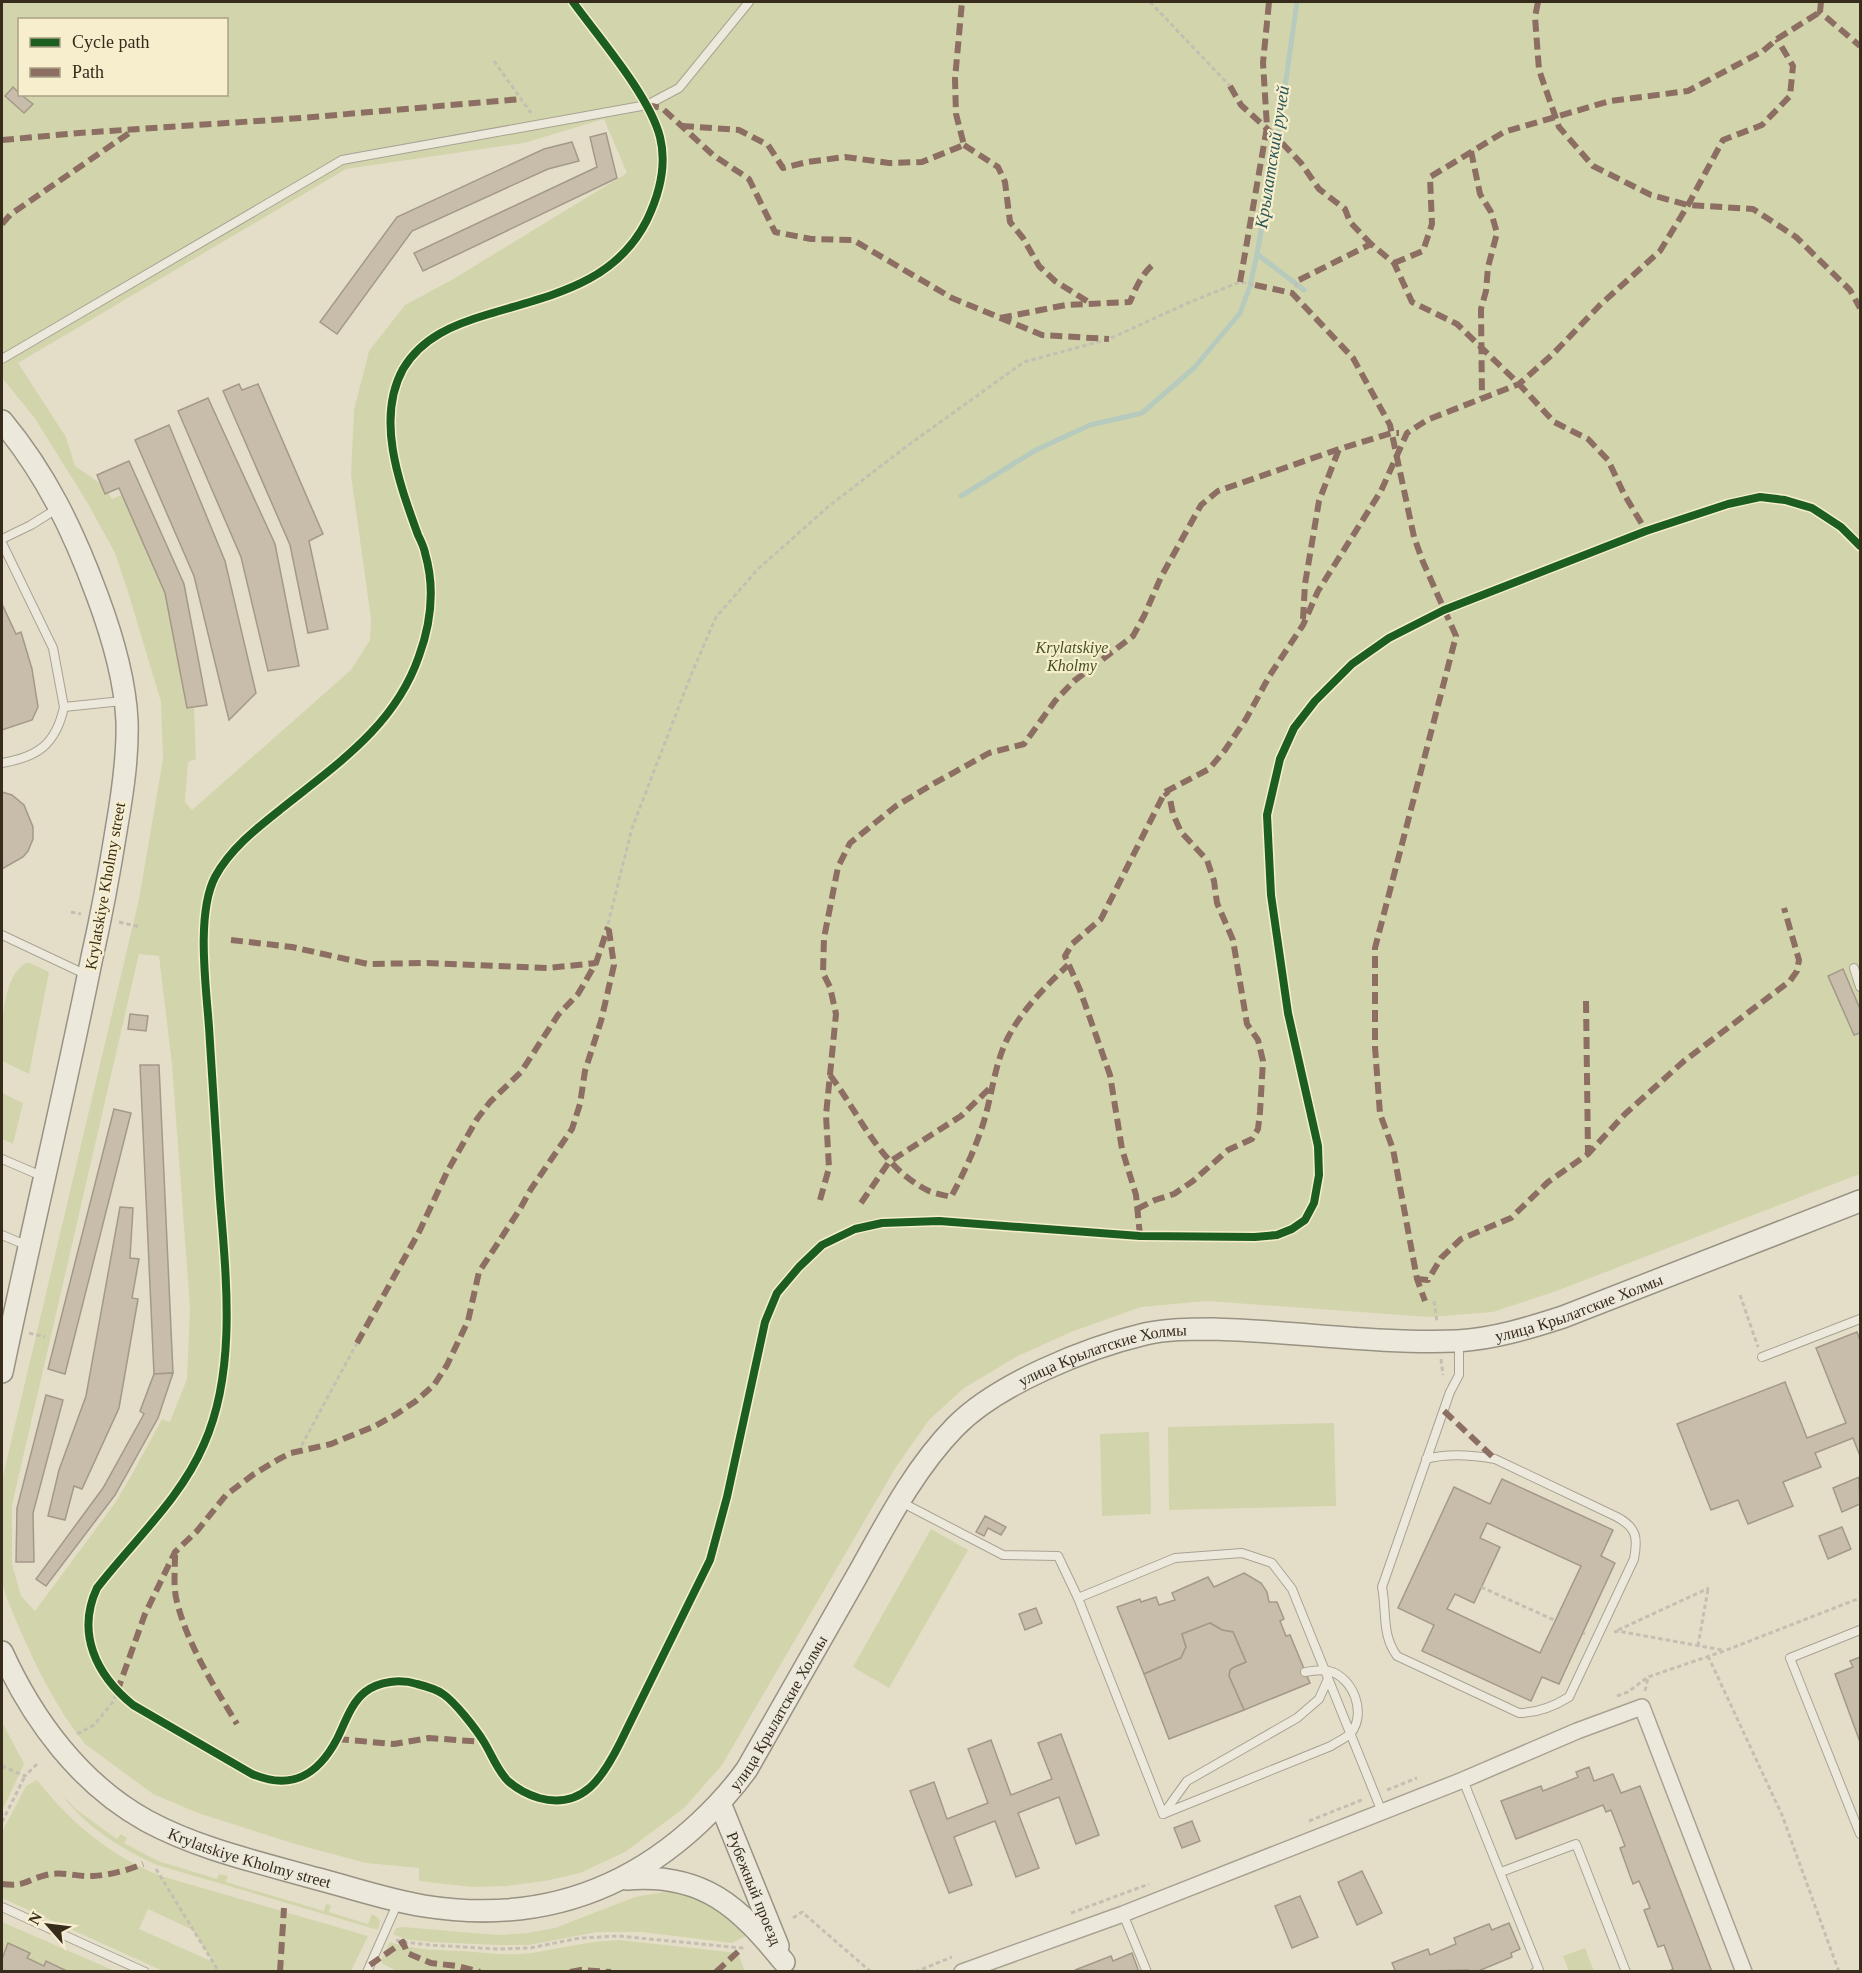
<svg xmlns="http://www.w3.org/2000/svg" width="1862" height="1973" viewBox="0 0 1862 1973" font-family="Georgia,serif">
  <rect width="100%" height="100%" fill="#e4dec9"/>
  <g fill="#d2d5ab" fill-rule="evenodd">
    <path d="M2,2H1860V1174L1559,1290L1493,1312L1429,1317L1207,1301L1141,1307L1071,1332L1018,1356L964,1388L929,1420L896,1467L722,1765L684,1808L625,1852L580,1873L545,1881L507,1886L472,1887L419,1881V1868L366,1863L295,1844L198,1813L153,1794L85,1744C56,1708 36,1667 18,1625C12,1610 5,1596 2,1581V1480L139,899L163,759L161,702L129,595L115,553L87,502L34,417L2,378ZM20,20H226V94H20ZM604,119L627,173L450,281L405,305L369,351L354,410L351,475L371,619L370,640L351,670L192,810L185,802L188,762L196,759L193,682L172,598L129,492L112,499L104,486L75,466L66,437L18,363L346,169L524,143ZM139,954L159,956L172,1065L190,1307L187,1379L170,1422L162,1419L130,1478L115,1503L35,1611L21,1596L12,1564V1505Z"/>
    <path d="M26,963H30L49,972L29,1074L2,1061C2,1033 0,978 26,963Z"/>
    <polygon points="2,1093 23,1103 13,1144 2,1139"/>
    <polygon points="1334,1423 1336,1506 1169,1510 1168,1427"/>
    <polygon points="1149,1432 1151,1514 1102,1516 1100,1434"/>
    <polygon points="931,1529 968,1550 889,1688 853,1667"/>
    <polygon points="2,1722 24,1764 2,1811"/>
    <path d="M37,1780C71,1823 109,1855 161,1876L368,1936L351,1971H163L2,1898V1832L26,1786ZM148,1909L193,1930L213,1962L139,1929Z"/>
    <path d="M62,1795L77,1810L117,1839L121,1834L127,1838L124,1843L158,1861L217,1879L219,1874L228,1876L226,1882L324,1911L326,1904L331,1905L329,1912L368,1924L372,1914L378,1918L380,1922L378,1930L157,1865C121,1849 86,1827 62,1795Z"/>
    <polygon points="675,1890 703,1895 748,1935 732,1943 642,1932 597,1932 529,1945 496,1945 430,1942 404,1939 393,1934 396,1928 403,1927 498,1935 527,1933 555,1928 635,1897"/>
    <polygon points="2,1922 115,1971 69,1971 47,1961 44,1966 27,1958 30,1953 8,1944 2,1959"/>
    <path d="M619,1940L738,1953L745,1971L399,1972L383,1964L381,1960L390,1942C413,1950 438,1950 463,1951C485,1953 510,1956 532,1953C562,1948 590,1941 619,1940Z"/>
    <polygon points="1585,1948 1594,1971 1569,1971 1563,1956"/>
  </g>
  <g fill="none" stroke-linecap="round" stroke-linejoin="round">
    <g stroke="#b6cabe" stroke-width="5">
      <polyline points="1297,2 1279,129 1257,254 1304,290"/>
      <polyline points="961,496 1036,450 1090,425 1142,413 1194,368 1240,313 1250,286 1257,254"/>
    </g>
  </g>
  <g fill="#c8bcaa" stroke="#a49989" stroke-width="1.5" fill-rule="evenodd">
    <polygon points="13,87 20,94 33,104 24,113 5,96"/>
    <polygon points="606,133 617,178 423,271 414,253 597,167 590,137"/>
    <polygon points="572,142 579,161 548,169 412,231 337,334 320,322 397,217 544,149"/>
    <polygon points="239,384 242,390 258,384 323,534 309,541 328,629 308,633 290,545 223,391"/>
    <polygon points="208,398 275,544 299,666 268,671 241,557 178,411"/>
    <polygon points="169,425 225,561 256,693 229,720 194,576 135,440"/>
    <polygon points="129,461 184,584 207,705 187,708 165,593 119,488 105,494 97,475"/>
    <polygon points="2,604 16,634 21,632 32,669 38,707 32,720 2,730"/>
    <polygon points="2,792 12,795 24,805 33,827 33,839 28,851 23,857 2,869"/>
    <polygon points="1843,969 1860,1009 1860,1033 1854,1035 1828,976"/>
    <polygon points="130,1014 148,1016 146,1031 128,1029"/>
    <polygon points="140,1065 159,1065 173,1373 154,1374"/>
    <polygon points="114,1109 131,1113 65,1374 48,1369"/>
    <polygon points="120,1207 133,1208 130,1258 139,1259 132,1298 138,1299 119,1408 82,1489 74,1486 65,1520 48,1516 59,1470 86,1396"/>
    <polygon points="1857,1332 1860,1340 1860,1456 1853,1438 1815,1453 1821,1467 1783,1482 1793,1506 1748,1524 1738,1500 1711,1510 1677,1424 1785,1382 1807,1438 1846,1423 1816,1348"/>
    <polygon points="173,1373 158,1418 115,1495 46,1586 36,1579 103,1488 144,1414 140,1411 154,1374"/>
    <polygon points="46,1395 63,1400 33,1513 34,1562 16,1562 17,1508"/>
    <polygon points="1859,1477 1860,1504 1842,1512 1833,1488"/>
    <path d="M1502,1479L1613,1530L1601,1556L1615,1563L1559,1684L1542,1677L1531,1701L1422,1651L1434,1625L1398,1608L1454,1487L1490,1504ZM1487,1523L1581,1566L1540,1653L1447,1609L1455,1594L1474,1603L1500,1547L1480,1538Z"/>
    <polygon points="985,1516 1006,1527 1001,1535 988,1528 984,1536 976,1532"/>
    <polygon points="1842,1527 1851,1549 1828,1559 1819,1536"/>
    <polygon points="1244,1573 1261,1583 1267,1592 1269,1602 1277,1602 1284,1619 1280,1621 1286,1636 1290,1635 1310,1683 1244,1710 1229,1676 1230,1670 1234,1667 1246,1662 1233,1632 1222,1630 1210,1623 1182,1634 1186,1647 1181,1658 1144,1674 1117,1607 1140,1599 1141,1602 1156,1597 1159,1605 1175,1600 1172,1593 1208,1577 1214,1587"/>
    <polygon points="1036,1608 1042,1623 1025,1630 1019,1614"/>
    <polygon points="1210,1623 1222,1630 1233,1632 1246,1662 1234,1667 1230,1670 1229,1676 1244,1710 1169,1739 1144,1674 1181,1658 1186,1647 1182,1634"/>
    <polygon points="1860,1657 1860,1742 1835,1674 1853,1667 1850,1661"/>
    <polygon points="1061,1734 1099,1835 1076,1844 1059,1797 1018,1813 1039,1868 1016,1877 995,1821 954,1837 972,1885 949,1893 910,1791 934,1782 947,1819 988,1803 968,1749 991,1740 1011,1795 1052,1779 1038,1743"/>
    <polygon points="1589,1767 1594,1781 1613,1774 1621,1793 1640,1786 1712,1972 1668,1972 1673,1969 1664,1945 1658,1947 1644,1910 1650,1908 1639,1881 1633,1884 1620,1848 1625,1846 1611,1810 1606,1812 1603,1805 1516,1839 1501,1801 1541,1786 1543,1791 1578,1777 1576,1772"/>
    <polygon points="1192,1821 1200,1841 1182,1848 1174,1828"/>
    <polygon points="1362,1871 1382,1913 1357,1925 1338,1882"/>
    <polygon points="1300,1896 1318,1937 1292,1948 1275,1906"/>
    <polygon points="1509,1923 1520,1949 1511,1953 1512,1957 1476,1972 1467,1970 1390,1972 1395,1970 1392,1963 1428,1949 1430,1955 1456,1944 1454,1938 1489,1924 1492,1930"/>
    <polygon points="8,1943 30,1953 27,1958 44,1966 46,1961 69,1972 2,1972 2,1959"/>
    <polygon points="1132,1953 1139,1972 1075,1970 1111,1956 1113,1961"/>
  </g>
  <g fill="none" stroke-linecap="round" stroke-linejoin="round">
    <g stroke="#a9a293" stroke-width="10">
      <g id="lane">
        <polyline points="2,359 342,160 647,105 679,88 749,2"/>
        <polyline points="2,539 31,525 58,508"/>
        <polyline points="2,543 53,648 64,707 122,701"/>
        <path d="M2,763C38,757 56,744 64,707"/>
        <polyline points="2,935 87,975"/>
        <polyline points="1854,968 1860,987"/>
        <polyline points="2,1159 44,1177"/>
        <polyline points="2,1235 28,1246"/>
        <polyline points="1762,1357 1860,1319"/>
        <path d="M1426,1459C1448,1453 1472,1455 1495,1459L1617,1517C1637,1528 1638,1538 1634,1559L1569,1697C1553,1707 1538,1713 1519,1713L1397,1656C1381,1634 1387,1611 1382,1587L1450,1392L1459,1375V1342"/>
        <polyline points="901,1502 1003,1555 1058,1556 1078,1598 1175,1558 1242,1553 1272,1563 1292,1589 1382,1812"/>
        <polyline points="1078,1598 1163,1814"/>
        <polyline points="1860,1630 1790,1658 1860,1834"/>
        <polyline points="1463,1780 1539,1970 1535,1972"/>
        <polyline points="1164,1813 1187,1781 1297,1718 1319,1699 1328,1679"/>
        <path d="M1163,1814L1331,1746C1337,1742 1346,1738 1351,1733C1367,1713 1353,1677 1329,1671C1321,1669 1313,1671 1305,1672"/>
        <polyline points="1501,1872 1576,1844 1626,1972"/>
        <polyline points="2,1907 145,1972"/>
        <polyline points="1123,1914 1147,1972"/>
        <polyline points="367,1972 398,1902"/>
      </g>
    </g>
    <g stroke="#a9a293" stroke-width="18">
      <polyline id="street" points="962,1972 1123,1914 1463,1780 1577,1731 1642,1707 1744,1972"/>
    </g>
    <g stroke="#989283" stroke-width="24">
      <g id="secondary">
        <path d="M2,421C46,474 73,530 97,595C112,635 125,678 127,721C128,756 123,790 117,825C110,869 102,913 92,957C64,1096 31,1233 2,1372"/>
        <path id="s1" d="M2,1652C33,1720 80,1784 147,1821C199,1849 258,1862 314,1878C350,1887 387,1900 424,1906C530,1923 621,1896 699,1823C717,1806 733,1789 747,1769C784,1704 821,1639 858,1574C886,1524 914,1469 955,1427C997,1384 1086,1348 1145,1334C1167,1329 1190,1329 1212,1329C1294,1331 1375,1344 1457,1341C1493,1339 1529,1328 1563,1317L1860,1201"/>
        <path id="s2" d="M720,1803L778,1946"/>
        <path d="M626,1879C703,1872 739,1907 784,1962"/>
      </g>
    </g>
    <g stroke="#c4bfb2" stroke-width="3" stroke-dasharray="4.5 3" stroke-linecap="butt">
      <polyline points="1150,2 1230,86"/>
      <polyline points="494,61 531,113"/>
      <polyline points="1275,136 1282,143"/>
      <polyline points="1295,287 1299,280"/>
      <polyline points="71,912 81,914"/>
      <polyline points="119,922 140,927"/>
      <polyline points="608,924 632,828 691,675 716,617 758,569 829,506 907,446 1024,362 1109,339 1190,302 1240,282 1255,285"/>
      <polyline points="1740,1295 1758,1347"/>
      <polyline points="1434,1301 1437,1322"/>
      <polyline points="29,1333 45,1337"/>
      <polyline points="1441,1359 1443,1375"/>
      <polyline points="298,1452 357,1343"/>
      <polyline points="1481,1587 1585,1634"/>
      <polyline points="1618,1630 1709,1588"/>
      <polyline points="1614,1632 1618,1631 1722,1650"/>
      <polyline points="1698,1646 1708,1589"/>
      <polyline points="1708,1656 1782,1815 1839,1972"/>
      <polyline points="1645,1691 1648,1677 1724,1651 1860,1598"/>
      <polyline points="1617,1696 1628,1692 1648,1677"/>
      <polyline points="77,1734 94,1725 113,1702 117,1692"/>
      <polyline points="2,1766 25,1776 39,1762"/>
      <polyline points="1387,1790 1417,1778"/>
      <polyline points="1309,1821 1364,1799"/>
      <polyline points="2,1822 25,1776"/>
      <polyline points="156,1869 219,1972"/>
      <polyline points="1071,1913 1149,1884"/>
      <polyline points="793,1918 802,1912 871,1972"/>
      <polyline points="396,1940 403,1942 430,1945 497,1949 530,1948 580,1938 619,1936 742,1948 746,1946"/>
      <polyline points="915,1972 952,1957"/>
    </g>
    <use href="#lane" stroke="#ece8dc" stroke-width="8"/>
    <use href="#street" stroke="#ece8dc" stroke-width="15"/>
    <use href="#secondary" stroke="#ece8dc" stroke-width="21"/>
    <g stroke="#8d6e63" stroke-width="6" stroke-dasharray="12 6" stroke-linecap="butt">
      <polyline points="1538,2 1535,17 1539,70 1559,127 1593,166 1651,195 1688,205 1753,209 1796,237 1850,290 1860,308"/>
      <polyline points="1821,2 1820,12 1860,46"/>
      <polyline points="1230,86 1241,105 1275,136"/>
      <polyline points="647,105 662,108 713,155 749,179 775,232 811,239 853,240 952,298 1042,335 1109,339"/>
      <polyline points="682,126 739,130 768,145 783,168 807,162 845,157 889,163 922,162 964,145 956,114 955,79 962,2"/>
      <polyline points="2,140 79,133 301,118 521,99"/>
      <polyline points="1282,143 1301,163 1319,189 1345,209 1350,222 1371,244"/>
      <polyline points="964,145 998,167 1005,182 1010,222 1023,238 1039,266 1055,281 1090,303"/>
      <polyline points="1471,151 1480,194 1491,212 1497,233 1488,267 1486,291 1481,309 1482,398"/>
      <polyline points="2,224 11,214 135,129"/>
      <polyline points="1394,263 1423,251 1432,224 1430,177 1504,132 1610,101 1688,91 1763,51 1777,39 1820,12"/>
      <polyline points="1299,280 1371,244 1394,263 1412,302 1457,324 1519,384 1554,422 1588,439 1608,460 1624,494 1646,531"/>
      <polyline points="1240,282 1267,127 1263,63 1269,2"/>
      <polyline points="1255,285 1292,293 1353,358 1390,425 1414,537 1423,562 1456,636 1375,948 1375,1047 1380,1114 1393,1149 1417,1279 1425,1301"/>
      <path d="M1000,318L1066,305L1130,302C1136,287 1142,273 1155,263"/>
      <polyline points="1303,619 1305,584 1319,501 1339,449"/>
      <polyline points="231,940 292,947 368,964 427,963 548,968 596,963"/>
      <polyline points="1586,1001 1588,1154"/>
      <path d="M830,1075C860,1115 881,1168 929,1191C936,1194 944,1195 951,1197C964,1173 976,1147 984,1121C993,1091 995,1059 1011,1032C1025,1007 1047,985 1068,965"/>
      <polyline points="820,1200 829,1168 826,1115 836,1014 830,987 823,973 824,938 838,867 850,843 896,806 933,784 989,753 1024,744 1055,701 1074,681 1133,636 1144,616 1161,577 1201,505 1218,491 1339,449 1392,433 1399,433"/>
      <polyline points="861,1203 889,1162 961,1116 991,1087"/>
      <polyline points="1137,1209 1155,1200 1174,1194 1193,1181 1228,1150 1252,1139 1258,1129 1260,1112 1263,1061 1258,1040 1247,1024 1233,940 1217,903 1214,881 1207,860 1181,832 1173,814 1170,799 1165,792"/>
      <polyline points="1140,1236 1136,1195 1122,1149 1110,1075 1080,990 1065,956 1072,944 1101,919 1165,792 1209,769 1225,750 1246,719 1270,675 1303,625 1318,591 1381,491 1407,433 1427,420 1519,384 1553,354 1600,305 1660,251 1688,205 1723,140 1762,125 1790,96 1793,66 1777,39"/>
      <polyline points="1417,1279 1428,1280 1441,1258 1461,1239 1511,1218 1548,1182 1588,1154 1625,1114 1684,1061 1790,981 1797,971 1799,960 1784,908"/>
      <polyline points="357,1343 419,1232 448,1170 477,1119 490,1102 521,1072 558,1015 578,994 596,963 608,927"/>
      <polyline points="1444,1411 1495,1459"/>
      <path d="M175,1555C175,1570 173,1588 177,1602C188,1646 214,1686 237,1724"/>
      <polyline points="117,1692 145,1614 175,1552 197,1531 226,1495 254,1474 279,1459 291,1453 331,1444 375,1426 395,1415 416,1401 434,1385 447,1365 468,1321 479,1272 520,1209 531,1189 572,1129 580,1104 585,1071 601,1021 614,965 608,924"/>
      <polyline points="337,1739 394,1744 429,1738 484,1742"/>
      <path d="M2,1884C26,1887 26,1880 46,1875C62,1871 78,1877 93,1876C110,1875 128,1870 143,1864"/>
      <polyline points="370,1965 403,1942 407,1953 431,1963 457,1966 480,1972"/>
      <polyline points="280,1972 284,1908"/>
      <polyline points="570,1972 581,1970 611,1972"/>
      <polyline points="716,1972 742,1948"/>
    </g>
    <g stroke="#f7eece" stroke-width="11">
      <path id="cycleway" d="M573,2C599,38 649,95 660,137C667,165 659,195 647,220C615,284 551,295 489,314C455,324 422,337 403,369C375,420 400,485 418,535C421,541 424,547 425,553C435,587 431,623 419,656C395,726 337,764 281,809C257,828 230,849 215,877C196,914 206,986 209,1027C213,1085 216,1142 220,1199C226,1277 237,1370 204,1444C180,1500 134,1540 97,1588C76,1633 96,1675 133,1705L252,1774C292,1791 318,1775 337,1739C345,1723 351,1703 365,1692C379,1681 401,1679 417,1684C425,1686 436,1689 443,1694C455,1702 476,1729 484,1742C492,1755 497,1770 508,1781C516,1788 529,1795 539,1798C583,1810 603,1777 620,1743L710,1560L727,1497L765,1322L777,1293L799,1267L822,1245L855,1229L882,1223L939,1221L1140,1236L1255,1237L1277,1235L1292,1229L1305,1220L1314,1203L1319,1175L1318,1146L1288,1013L1271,895L1267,815L1280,759L1294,728L1315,701L1352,664L1389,638L1444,610L1646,531L1728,504L1760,497L1785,500L1812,508L1841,527L1860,546"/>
    </g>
    <use href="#cycleway" stroke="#1b5e20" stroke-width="8"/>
  </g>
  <g text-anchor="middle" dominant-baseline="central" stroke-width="4.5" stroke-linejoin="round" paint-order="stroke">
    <g font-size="16" font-style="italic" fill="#445521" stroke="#f7eece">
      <text x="1072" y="647">Krylatskiye<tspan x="1072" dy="18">Kholmy</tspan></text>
    </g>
    <g font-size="16" fill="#372b1c" stroke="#f7eece">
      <text transform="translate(105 886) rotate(-80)">Krylatskiye Kholmy street</text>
      <text stroke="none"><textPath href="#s1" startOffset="1942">улица Крылатские Холмы</textPath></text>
      <text stroke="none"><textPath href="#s1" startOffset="1456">улица Крылатские Холмы</textPath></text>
      <text stroke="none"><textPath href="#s1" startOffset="952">улица Крылатские Холмы</textPath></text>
      <text stroke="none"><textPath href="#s1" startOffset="336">Krylatskiye Kholmy street</textPath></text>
      <text stroke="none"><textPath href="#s2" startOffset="92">Рубежный проезд</textPath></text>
    </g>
    <g font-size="18" font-style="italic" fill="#2a5858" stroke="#f7eece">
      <text transform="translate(1272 157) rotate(-81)">Крылатский ручей</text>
    </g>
  </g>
  <rect width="1862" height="1973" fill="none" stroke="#372b1c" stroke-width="6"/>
  <rect x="18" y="18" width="210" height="78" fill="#f7eece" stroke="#aaa087" stroke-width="1.5"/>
  <rect x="30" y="38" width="30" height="9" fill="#1b5e20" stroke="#aaa087" stroke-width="1.5"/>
  <text x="72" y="48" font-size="18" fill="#372b1c">Cycle path</text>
  <rect x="30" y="68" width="30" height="9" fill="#8d6e63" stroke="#aaa087" stroke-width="1.5"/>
  <text x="72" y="78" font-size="18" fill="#372b1c">Path</text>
  <g transform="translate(48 1925) rotate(298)" stroke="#f7eece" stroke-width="4.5" paint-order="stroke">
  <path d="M0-4.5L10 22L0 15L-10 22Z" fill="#372b1c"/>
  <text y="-9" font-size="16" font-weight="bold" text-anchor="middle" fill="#372b1c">N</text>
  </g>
</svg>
